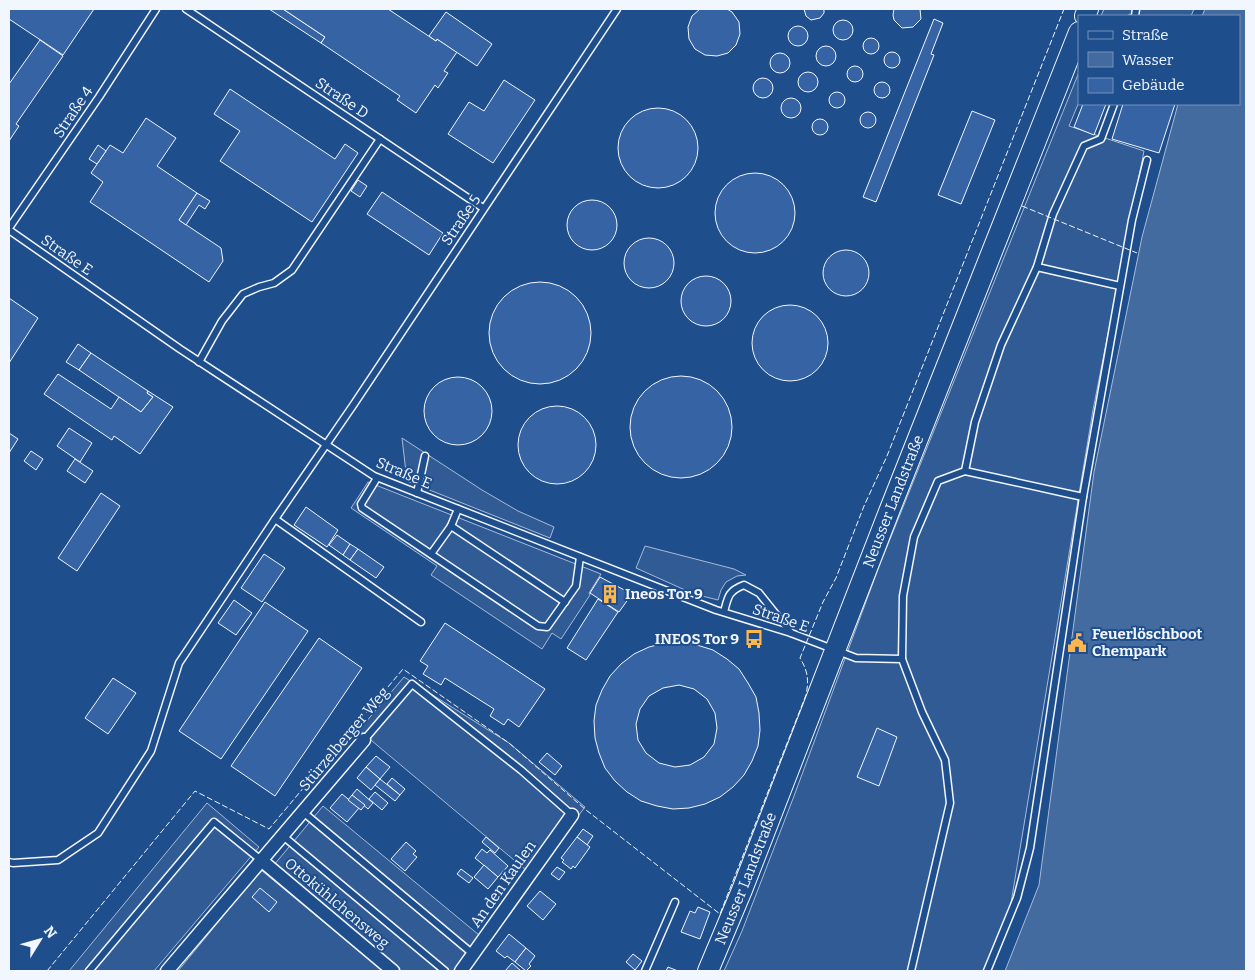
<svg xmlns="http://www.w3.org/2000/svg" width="1255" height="980" viewBox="0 0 1255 980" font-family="Bitter,serif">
  <rect width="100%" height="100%" fill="#1f4e8c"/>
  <g fill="#305b95" stroke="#a8bbd7">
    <polygon points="1104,9 1194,9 1191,16 1137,16 1129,14 1128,16 1101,16"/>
    <polygon points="1079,72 1079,102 1069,126 1144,151 1093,410 1008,921 990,971 724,971 742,931 794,796 880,564"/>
    <polygon points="402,438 482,490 518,511 554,527 550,538 407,481"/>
    <polygon points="368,482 601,574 589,593 590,595 561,639 552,633 542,649 431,575 437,566 351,508"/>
    <polygon points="645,546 734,569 746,575 737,576 726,582 721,590 718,600 694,594 636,568"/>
    <polygon points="404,677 509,743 585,807 533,876 359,730"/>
    <polygon points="207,803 259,847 154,971 69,971"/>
    <polygon points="323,806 479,935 455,971 401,971 274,865"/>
    <polygon points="261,870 383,971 178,971"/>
  </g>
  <polygon fill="#446ba0" stroke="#a8bbd7" points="1205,9 1246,9 1246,971 1005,971 1039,885 1094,472 1142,237 1178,104 1239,104 1239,16 1202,16"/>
  <g fill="#3563a3" stroke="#f2f6ff" fill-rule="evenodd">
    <polygon points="9,9 94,9 63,55 9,19"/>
    <polygon points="269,9 283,9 325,37 321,43"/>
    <polygon points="283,9 388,9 436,41 437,39 457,52 444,71 448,73 438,88 435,85 416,113 397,100 400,96 321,43 325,37"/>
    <polygon points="700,9 727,9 732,12 739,22 740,34 736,45 728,53 717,56 705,55 695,49 689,39 688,27 692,16"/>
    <polygon points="804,9 824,9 824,13 820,18 811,20 806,16"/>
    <polygon points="894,9 920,9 921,19 913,27 902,28 894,20 893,15"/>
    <polygon points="446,12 492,44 477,66 437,39 436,41 429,36"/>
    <polygon points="934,19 943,23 931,54 934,55 876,202 863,197"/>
    <circle cx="843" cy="30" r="10"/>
    <circle cx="798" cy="36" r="10"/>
    <circle cx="871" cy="46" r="8"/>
    <polygon points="40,40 63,56 16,124 19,126 9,141 9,84"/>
    <circle cx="826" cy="56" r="10"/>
    <circle cx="892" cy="60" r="8"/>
    <circle cx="780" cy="63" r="10"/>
    <circle cx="855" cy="74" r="8"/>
    <circle cx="808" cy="82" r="10"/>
    <circle cx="763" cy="88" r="10"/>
    <polygon points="504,80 535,100 493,163 448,134 469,102 484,111"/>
    <circle cx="882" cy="90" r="8"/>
    <polygon points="230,89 335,159 345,144 358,153 312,222 220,161 240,131 214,114"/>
    <circle cx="837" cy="100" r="8"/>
    <circle cx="791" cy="108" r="10"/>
    <polygon points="1083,104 1106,104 1094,135 1074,127"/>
    <polygon points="1123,104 1175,104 1159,153 1112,139"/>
    <circle cx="658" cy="148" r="40"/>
    <polygon points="972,111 995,120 961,204 938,195"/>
    <circle cx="868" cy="120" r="8"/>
    <polygon points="146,118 176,138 157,166 197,193 179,220 221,248 223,261 209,282 90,202 103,182 91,173 110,145 123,153"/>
    <circle cx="820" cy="127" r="8"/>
    <polygon points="98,145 106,151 97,164 89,159"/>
    <circle cx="755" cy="213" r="40"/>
    <polygon points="358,180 367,186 360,197 351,191"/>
    <polygon points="382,192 443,233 429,255 367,214"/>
    <polygon points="197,193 210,201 205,209 199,205 186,225 179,220"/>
    <circle cx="592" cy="225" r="25"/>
    <circle cx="649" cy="263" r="25"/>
    <circle cx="846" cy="273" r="23"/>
    <circle cx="706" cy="301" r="25"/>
    <circle cx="540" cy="333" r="51"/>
    <polygon points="9,298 38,318 9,363"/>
    <circle cx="790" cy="343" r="38"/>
    <polygon points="78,344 91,353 79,370 66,362"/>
    <polygon points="91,353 148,391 147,393 153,397 141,412 79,370"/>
    <polygon points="58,374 111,409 119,397 141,412 153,397 147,393 148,391 173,407 140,454 114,436 112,440 44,394"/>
    <circle cx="681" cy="427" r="51"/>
    <circle cx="458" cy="411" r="34"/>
    <circle cx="557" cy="445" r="39"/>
    <polygon points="69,428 92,443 80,462 57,446"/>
    <polygon points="9,433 18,439 9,453"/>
    <polygon points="31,451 43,459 36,470 24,461"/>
    <polygon points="75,459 93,471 85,483 67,471"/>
    <polygon points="101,493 120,506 77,571 58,558"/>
    <polygon points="306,507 338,530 327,547 294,525"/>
    <polygon points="337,535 350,544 343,555 329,545"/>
    <polygon points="350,544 358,549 350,560 343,555"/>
    <polygon points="358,549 384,567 376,578 350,560"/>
    <polygon points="264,554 285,568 262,602 241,588"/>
    <polygon points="600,577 628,592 629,598 619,612 590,593"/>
    <polygon points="598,599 618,612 586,660 567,648"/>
    <polygon points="234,600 252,613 236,635 218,623"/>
    <polygon points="265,602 308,631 221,759 179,731"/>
    <polygon points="445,623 545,689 519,727 508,719 504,725 490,716 494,709 445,678 441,685 423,674 428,666 420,661"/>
    <polygon points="319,638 362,668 275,796 231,766"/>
    <path d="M681,642L697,645L713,650L727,659L739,669L748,683L756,697L759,713L760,730L758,746L752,761L744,775L733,787L720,797L705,804L689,808L673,809L657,806L641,801L627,792L615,781L605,768L599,753L595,738L594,721L596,705L602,690L610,676L621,664L634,654L649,647L665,643ZM679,685L694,689L707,699L715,713L717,728L714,744L704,757L690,765L675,767L659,763L646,753L638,740L636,724L640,709L649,696L663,688Z"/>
    <polygon points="113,678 136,693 108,734 85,718"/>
    <polygon points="877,728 897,737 879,786 857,777"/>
    <polygon points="547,753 562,766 555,775 539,762"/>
    <polygon points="376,756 390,767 380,779 366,767"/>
    <polygon points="366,767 380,779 371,790 357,778"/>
    <polygon points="392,778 405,789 400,795 387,784"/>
    <polygon points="380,779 400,795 395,801 375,785"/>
    <polygon points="357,789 373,803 368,809 352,795"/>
    <polygon points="375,792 388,803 382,810 369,799"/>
    <polygon points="342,794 359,808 347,822 330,808"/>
    <polygon points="352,795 365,805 361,810 348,800"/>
    <polygon points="583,829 593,836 587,845 577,837"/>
    <polygon points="486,837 499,848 495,853 482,842"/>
    <polygon points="577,837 590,847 575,868 573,866 571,869 562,862 564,860 561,858"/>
    <polygon points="406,842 416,851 413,854 417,857 405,871 391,859"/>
    <polygon points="482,849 487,853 490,850 508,866 498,877 475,858"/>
    <polygon points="484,865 498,877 488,889 474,877"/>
    <polygon points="557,867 565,872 559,880 551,874"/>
    <polygon points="461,869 473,878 469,883 457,874"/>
    <polygon points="260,888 277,902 269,912 252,897"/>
    <polygon points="540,891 556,904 543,920 527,906"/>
    <polygon points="698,907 710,912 700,939 681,932 690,911 695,913"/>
    <polygon points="509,934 526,948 515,962 507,956 505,958 496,951"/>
    <polygon points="526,948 535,956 529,964 531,966 526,971 515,962"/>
    <polygon points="633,954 642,961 635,970 626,962"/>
    <polygon points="512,963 521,971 505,971"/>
    <polygon points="668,967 678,971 666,971"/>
  </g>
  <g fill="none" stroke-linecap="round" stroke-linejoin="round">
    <g stroke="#f2f6ff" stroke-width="9">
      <g id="lane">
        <polyline points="186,9 483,208"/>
        <polyline points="1135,16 1136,9"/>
        <polyline points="9,228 99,97 156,9"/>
        <polyline points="9,230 180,349 374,476 716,610 791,633 856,658 902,659 922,712 945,760 950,803 911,971"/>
        <polyline points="1037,267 1120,286"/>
        <polyline points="199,362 222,321 243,294 259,287 274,283 292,270 380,139"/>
        <polyline points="965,471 975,422 1001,345 1037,267 1053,214 1084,146 1101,139 1114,104"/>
        <polyline points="377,478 361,504 362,508 538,626 547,627 576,586 580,557"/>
        <polyline points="417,493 425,456"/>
        <polyline points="458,509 451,526 565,602"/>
        <polyline points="275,519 421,622"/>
        <polyline points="431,554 451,526"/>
        <path d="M724,612C728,597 728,591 744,585L759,593L791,633"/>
        <polyline points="902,659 903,596 914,537 938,481 965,471 1083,497"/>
        <polyline points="364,740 412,684 521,770 572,815"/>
        <polyline points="303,812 473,954"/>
        <polyline points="283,836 445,971"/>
        <polyline points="9,862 13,863 58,860 98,833 151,751 179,663 275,519 354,404 617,9"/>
        <polyline points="89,971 214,822 261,860"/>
        <polyline points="645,971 675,902"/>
        <polyline points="987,971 1017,898 1030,848 1083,497 1132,220 1147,160"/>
      </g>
    </g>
    <g stroke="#f2f6ff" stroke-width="15">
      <g id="street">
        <polyline points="261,860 393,971"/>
        <polyline points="167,971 364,740"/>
        <polyline points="461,971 572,815"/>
      </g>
    </g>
    <g stroke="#f2f6ff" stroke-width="22">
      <g id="primary">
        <polyline points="1085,16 1088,9"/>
        <path id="s1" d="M708,971L742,890L890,509L1079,32"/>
      </g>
    </g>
    <use href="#lane" stroke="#1f4e8c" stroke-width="6"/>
    <use href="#street" stroke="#1f4e8c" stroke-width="12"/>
    <use href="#primary" stroke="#1f4e8c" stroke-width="20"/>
    <g stroke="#f2f6ff" stroke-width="1" stroke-dasharray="6 2.5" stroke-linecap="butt">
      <polyline points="1022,206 1137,253"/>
      <path d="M47,971L195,791L269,829L403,669L509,743L586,810L720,914L806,695C809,681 808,671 800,658L823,602L836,578L864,506L887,456L1064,9"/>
    </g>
  </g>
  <defs>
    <g id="building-bare" transform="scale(1.5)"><path d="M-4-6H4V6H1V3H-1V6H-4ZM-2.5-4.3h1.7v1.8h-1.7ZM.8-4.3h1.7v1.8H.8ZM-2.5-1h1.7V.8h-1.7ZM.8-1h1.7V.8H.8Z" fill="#ffb74d" stroke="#1f4e8c" stroke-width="2.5" paint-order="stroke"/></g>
    <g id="bus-bare" transform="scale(1.5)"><path d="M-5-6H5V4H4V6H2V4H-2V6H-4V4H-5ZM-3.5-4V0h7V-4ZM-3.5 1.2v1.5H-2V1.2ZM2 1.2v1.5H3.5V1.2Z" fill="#ffb74d" stroke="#1f4e8c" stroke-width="2.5" paint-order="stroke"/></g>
    <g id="civic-bare" transform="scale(1.5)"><path d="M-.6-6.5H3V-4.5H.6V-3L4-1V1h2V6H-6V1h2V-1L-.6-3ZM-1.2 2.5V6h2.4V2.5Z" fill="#ffb74d" stroke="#1f4e8c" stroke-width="2.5" paint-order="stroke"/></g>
  </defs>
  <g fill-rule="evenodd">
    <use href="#building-bare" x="610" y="594"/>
    <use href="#bus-bare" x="754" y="639"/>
    <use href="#civic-bare" x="1077" y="643"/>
  </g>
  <g text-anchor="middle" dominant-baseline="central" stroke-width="4" stroke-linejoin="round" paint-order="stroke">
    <g font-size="15" fill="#f2f6ff" stroke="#1f4e8c">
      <text transform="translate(342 98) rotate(34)">Straße D</text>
      <text transform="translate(73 112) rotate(-56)">Straße 4</text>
      <text transform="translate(461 220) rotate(-56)">Straße 5</text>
      <text transform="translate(67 255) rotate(35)">Straße E</text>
      <text transform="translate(404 473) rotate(23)">Straße E</text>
      <text stroke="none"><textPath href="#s1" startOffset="505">Neusser Landstraße</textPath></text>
      <text transform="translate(781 618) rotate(19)">Straße E</text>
      <text transform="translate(344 739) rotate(-50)">Stürzelberger Weg</text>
      <text stroke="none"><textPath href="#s1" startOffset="100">Neusser Landstraße</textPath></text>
      <text transform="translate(503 884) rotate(-55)">An den Kaulen</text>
      <text transform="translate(337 903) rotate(40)">Ottokühlchensweg</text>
    </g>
    <g font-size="15" font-weight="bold" fill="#f2f6ff" stroke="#1f4e8c" text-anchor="start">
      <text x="625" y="594">Ineos Tor 9</text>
      <text x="1092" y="634">Feuerlöschboot<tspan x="1092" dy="17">Chempark</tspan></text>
      <text x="739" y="639" text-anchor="end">INEOS Tor 9</text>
    </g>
  </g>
  <rect width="1255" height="980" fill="none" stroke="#f2f6ff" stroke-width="20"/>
  <rect x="1078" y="15" width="162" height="90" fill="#1f4e8c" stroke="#7391ba"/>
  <rect x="1088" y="31" width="25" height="8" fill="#1f4e8c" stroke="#7391ba"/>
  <text x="1122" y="40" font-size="15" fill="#f2f6ff">Straße</text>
  <rect x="1088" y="52" width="25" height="15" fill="#446ba0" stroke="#7391ba"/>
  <text x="1122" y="65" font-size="15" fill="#f2f6ff">Wasser</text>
  <rect x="1088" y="78" width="25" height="15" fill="#3563a3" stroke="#7391ba"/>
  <text x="1122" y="90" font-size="15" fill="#f2f6ff">Gebäude</text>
  <g transform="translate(40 940) rotate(53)" stroke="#1f4e8c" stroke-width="4" paint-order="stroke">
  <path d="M0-4L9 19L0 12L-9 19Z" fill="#f2f6ff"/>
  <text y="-8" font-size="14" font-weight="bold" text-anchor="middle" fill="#f2f6ff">N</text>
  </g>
</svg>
